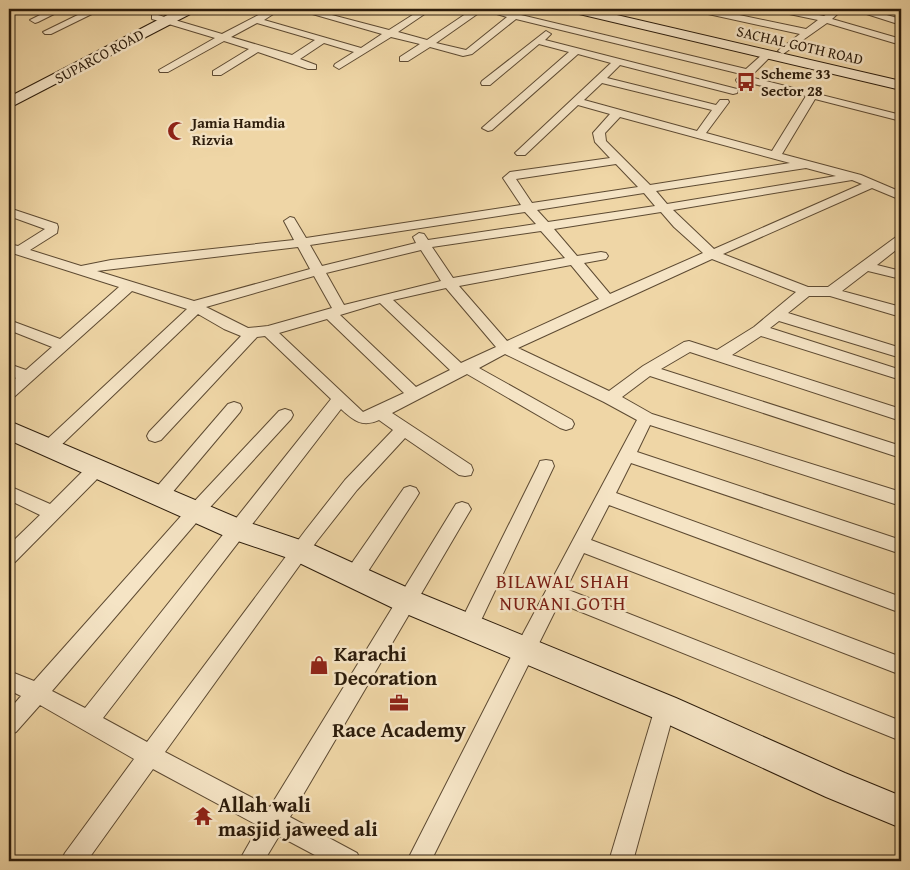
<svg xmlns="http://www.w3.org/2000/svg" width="910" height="870" viewBox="0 0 910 870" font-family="'Gentium Book Plus',serif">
  <rect width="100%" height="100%" fill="#efd6a6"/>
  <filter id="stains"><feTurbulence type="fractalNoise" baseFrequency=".004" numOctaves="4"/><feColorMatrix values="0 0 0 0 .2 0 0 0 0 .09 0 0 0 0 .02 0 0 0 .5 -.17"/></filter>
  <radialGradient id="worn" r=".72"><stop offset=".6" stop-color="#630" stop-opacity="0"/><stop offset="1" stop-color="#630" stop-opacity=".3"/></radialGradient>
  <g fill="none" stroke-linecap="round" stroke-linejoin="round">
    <g stroke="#5d4a32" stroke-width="2">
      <g id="street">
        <polygon points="17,9 28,9 23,12"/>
        <polygon points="52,9 64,9 38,22 35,23 30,20"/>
        <polygon points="90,9 102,9 51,34 45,34 43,32"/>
        <path d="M270,9H281L264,20L361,48L382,34L295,9H309L389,30L422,9H432L398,32L427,40L473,9H497L512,12L517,9H522L525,11L521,15L746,69L765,52H771V56L750,77L901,115V121L815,99L782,154L861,175L901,192V200L872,188L723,254L808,287H828L896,237L901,236V246L877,265L901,271V279L868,271L842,291L901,307V317L830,296H809L788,313L901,348V358L779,321L770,328L901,370V380L761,336L732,355L901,409V421L690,352L661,369L901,446V458L650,376L622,397L652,414L901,492V506L650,425L637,452L901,540V554L631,463L616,493L901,597V613L609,505L591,540L901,657V675L584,553L566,589L901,721V741L559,603L431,861H407L517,645L637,420L604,402L505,354L479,368L572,420L574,424L572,428L566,430L560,428L467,374L392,413L471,465L473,470L471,475L465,476L459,475L405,438L357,490L317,541L165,752L270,807L456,504L462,502L468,504L471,509L468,514L290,817L357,853L361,861H326L279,836L264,861H239L259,826L153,769L87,861H61L65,853L134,759L40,705L16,732L9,735V710L21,696L9,690V671L34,681L190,506L279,411L285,409L291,411L293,415L291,419L202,516L52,691L85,708L331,399L265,336L257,337L161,440L155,442L149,440L147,436L149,432L241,336L224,329L198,314L55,451L49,453L43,451L41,447L43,443L187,309L132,291L14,397L9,398V384L16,378L9,375V364L26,370L52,347L9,330V320L60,339L119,287L9,252V244L18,246L45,229L9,216V208L57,224L58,227L57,233L30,250L81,266L111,260L294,240L284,221L290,217L294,218L306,238L521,205L503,178L510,172L610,158L595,142L593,133L610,114L578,105L525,155H517L515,153L611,63L578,54L492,130L488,131L482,128L569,52L539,44L490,85H482L481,83L482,81L546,31L551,34L545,40L737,89L738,91L737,93L733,94L620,65L607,78L716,105L720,100H728L729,102L706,133L772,151L806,96L745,82H737L736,80L741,74L516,19L472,54L463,56L430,47L408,61H400V57L420,44L391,37L339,69L334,66L335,64L354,52L324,43L300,59L316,65V69H308L258,52L221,75H213V71L249,49L224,41L168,72H160L159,70L215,38L152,19V15H158L222,34ZM483,10L507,17L466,50L436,43ZM257,23L315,40L292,55L231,37ZM602,83L712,110L697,131L584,100ZM620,117L790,163L650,185L606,141L605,133ZM616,164L638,187L532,203L516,179ZM806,168L836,176L667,204L656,191ZM852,180L862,184L714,249L673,210ZM644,193L655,206L548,222L537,210ZM525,212L536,224L428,240L424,234L419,233L413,237L416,243L322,266L310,245ZM661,212L674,227L703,253L610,294L584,263L606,259L608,256L606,253L601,252L577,256L554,229ZM541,231L565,258L453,278L432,247ZM298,247L310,269L194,301L97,271ZM421,250L441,281L344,305L326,273ZM712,259L796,292L754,327L717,350L689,341L684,342L643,366L609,391L518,348ZM571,265L599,299L507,341L459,286ZM314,276L332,308L268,326L248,328L206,307ZM446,288L496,347L461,363L393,300ZM380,303L450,370L416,387L340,315ZM327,319L404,393L363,412L279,333ZM341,409C353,420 362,428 379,420L393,430L345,480L305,531L147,742L103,718Z"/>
        <polygon points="694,9 711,9 806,29 818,20 775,11 773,9 789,9 824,16 834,9 843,9 832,19 901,39 901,45 827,23 783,54 778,51 780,49 800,34 699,12"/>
        <polygon points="851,9 865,9 901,19 901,25"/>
        <polygon points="234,402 240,404 242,408 240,412 166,500 160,502 154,500 151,495 154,490 228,404"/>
        <polygon points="546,460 552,461 554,466 475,633 468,636 461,633 458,627 461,621 538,466 540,461"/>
        <polygon points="98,461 104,462 106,467 104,472 15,562 9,565 9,545 40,515 9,500 9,486 50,504 92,462"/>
        <polygon points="410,486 416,488 419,493 416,498 361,582 354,584 347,582 345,576 347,570 404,488"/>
        <polygon points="665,698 672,701 675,708 633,861 609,861 655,708 658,701"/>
      </g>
    </g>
    <g stroke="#2c1c0b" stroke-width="2">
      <g id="secondary">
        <polygon points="179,9 196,9 194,12 9,108 9,97"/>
        <polygon points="568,9 591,9 901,81 901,90 575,13"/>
        <polygon points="9,421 247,522 309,543 417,592 676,698 845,773 901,796 901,828 826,797 654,718 397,610 291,559 229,538 9,440"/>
      </g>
    </g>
    <use href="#street" fill="#f5e4c5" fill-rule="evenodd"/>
    <use href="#secondary" fill="#f5e4c5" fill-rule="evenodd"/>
  </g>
  <defs>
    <g id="bus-bare" transform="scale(1.5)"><path d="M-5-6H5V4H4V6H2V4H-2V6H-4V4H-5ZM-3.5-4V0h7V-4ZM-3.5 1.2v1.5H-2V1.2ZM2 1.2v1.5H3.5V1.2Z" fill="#8f2418" stroke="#f5e4c5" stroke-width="2.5" paint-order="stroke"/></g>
    <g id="mosque-bare" transform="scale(1.5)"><path d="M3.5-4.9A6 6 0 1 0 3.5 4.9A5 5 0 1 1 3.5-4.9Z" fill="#8f2418" stroke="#f5e4c5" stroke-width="2.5" paint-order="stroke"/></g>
    <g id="shop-bare" transform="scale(1.5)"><path d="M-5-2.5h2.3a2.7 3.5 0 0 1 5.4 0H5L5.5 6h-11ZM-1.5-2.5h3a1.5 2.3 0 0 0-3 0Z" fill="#8f2418" stroke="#f5e4c5" stroke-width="2.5" paint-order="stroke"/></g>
    <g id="office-bare" transform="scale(1.5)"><path d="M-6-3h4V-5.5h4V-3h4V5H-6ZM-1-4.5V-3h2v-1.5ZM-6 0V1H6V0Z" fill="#8f2418" stroke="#f5e4c5" stroke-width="2.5" paint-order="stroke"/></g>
    <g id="temple-bare" transform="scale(1.5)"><path d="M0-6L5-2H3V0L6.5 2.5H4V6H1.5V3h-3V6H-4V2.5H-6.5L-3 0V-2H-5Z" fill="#8f2418" stroke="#f5e4c5" stroke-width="2.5" paint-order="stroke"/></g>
  </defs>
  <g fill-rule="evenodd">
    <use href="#bus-bare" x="746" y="82"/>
    <use href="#mosque-bare" x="177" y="131"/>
    <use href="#shop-bare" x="319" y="665"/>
    <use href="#office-bare" x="399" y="703"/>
    <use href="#temple-bare" x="203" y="816"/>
  </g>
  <g text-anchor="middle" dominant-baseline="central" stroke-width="5" stroke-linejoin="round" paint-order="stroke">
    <g font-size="15" fill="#2c1c0b" stroke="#f5e4c5">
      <text transform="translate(800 45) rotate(13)">SACHAL GOTH ROAD</text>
      <text transform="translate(99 56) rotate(-28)">SUPARCO ROAD</text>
    </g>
    <g font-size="15" font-weight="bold" fill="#2c1c0b" stroke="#f5e4c5" text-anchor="start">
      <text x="761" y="73">Scheme 33<tspan x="761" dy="17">Sector 28</tspan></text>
      <text x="192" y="122">Jamia Hamdia<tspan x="192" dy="17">Rizvia</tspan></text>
    </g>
    <g font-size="19" letter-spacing="1" fill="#7a1f14" stroke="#f5e4c5">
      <text x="563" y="581">BILAWAL SHAH<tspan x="563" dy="22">NURANI GOTH</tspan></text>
    </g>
    <g font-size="21" font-weight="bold" fill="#2c1c0b" stroke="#f5e4c5" text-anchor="start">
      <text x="334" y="653">Karachi<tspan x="334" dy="24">Decoration</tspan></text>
      <text x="399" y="729" text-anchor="middle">Race Academy</text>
      <text x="218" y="804">Allah wali<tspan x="218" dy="24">masjid jaweed ali</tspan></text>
    </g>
  </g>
  <rect width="910" height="870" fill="none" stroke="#efd6a6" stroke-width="30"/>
  <rect x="10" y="10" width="890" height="850" fill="none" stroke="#2c1c0b" stroke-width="2.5"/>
  <rect x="15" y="15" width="880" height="840" fill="none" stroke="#2c1c0b"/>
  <rect width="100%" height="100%" filter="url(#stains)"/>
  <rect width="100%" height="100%" fill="url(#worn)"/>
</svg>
